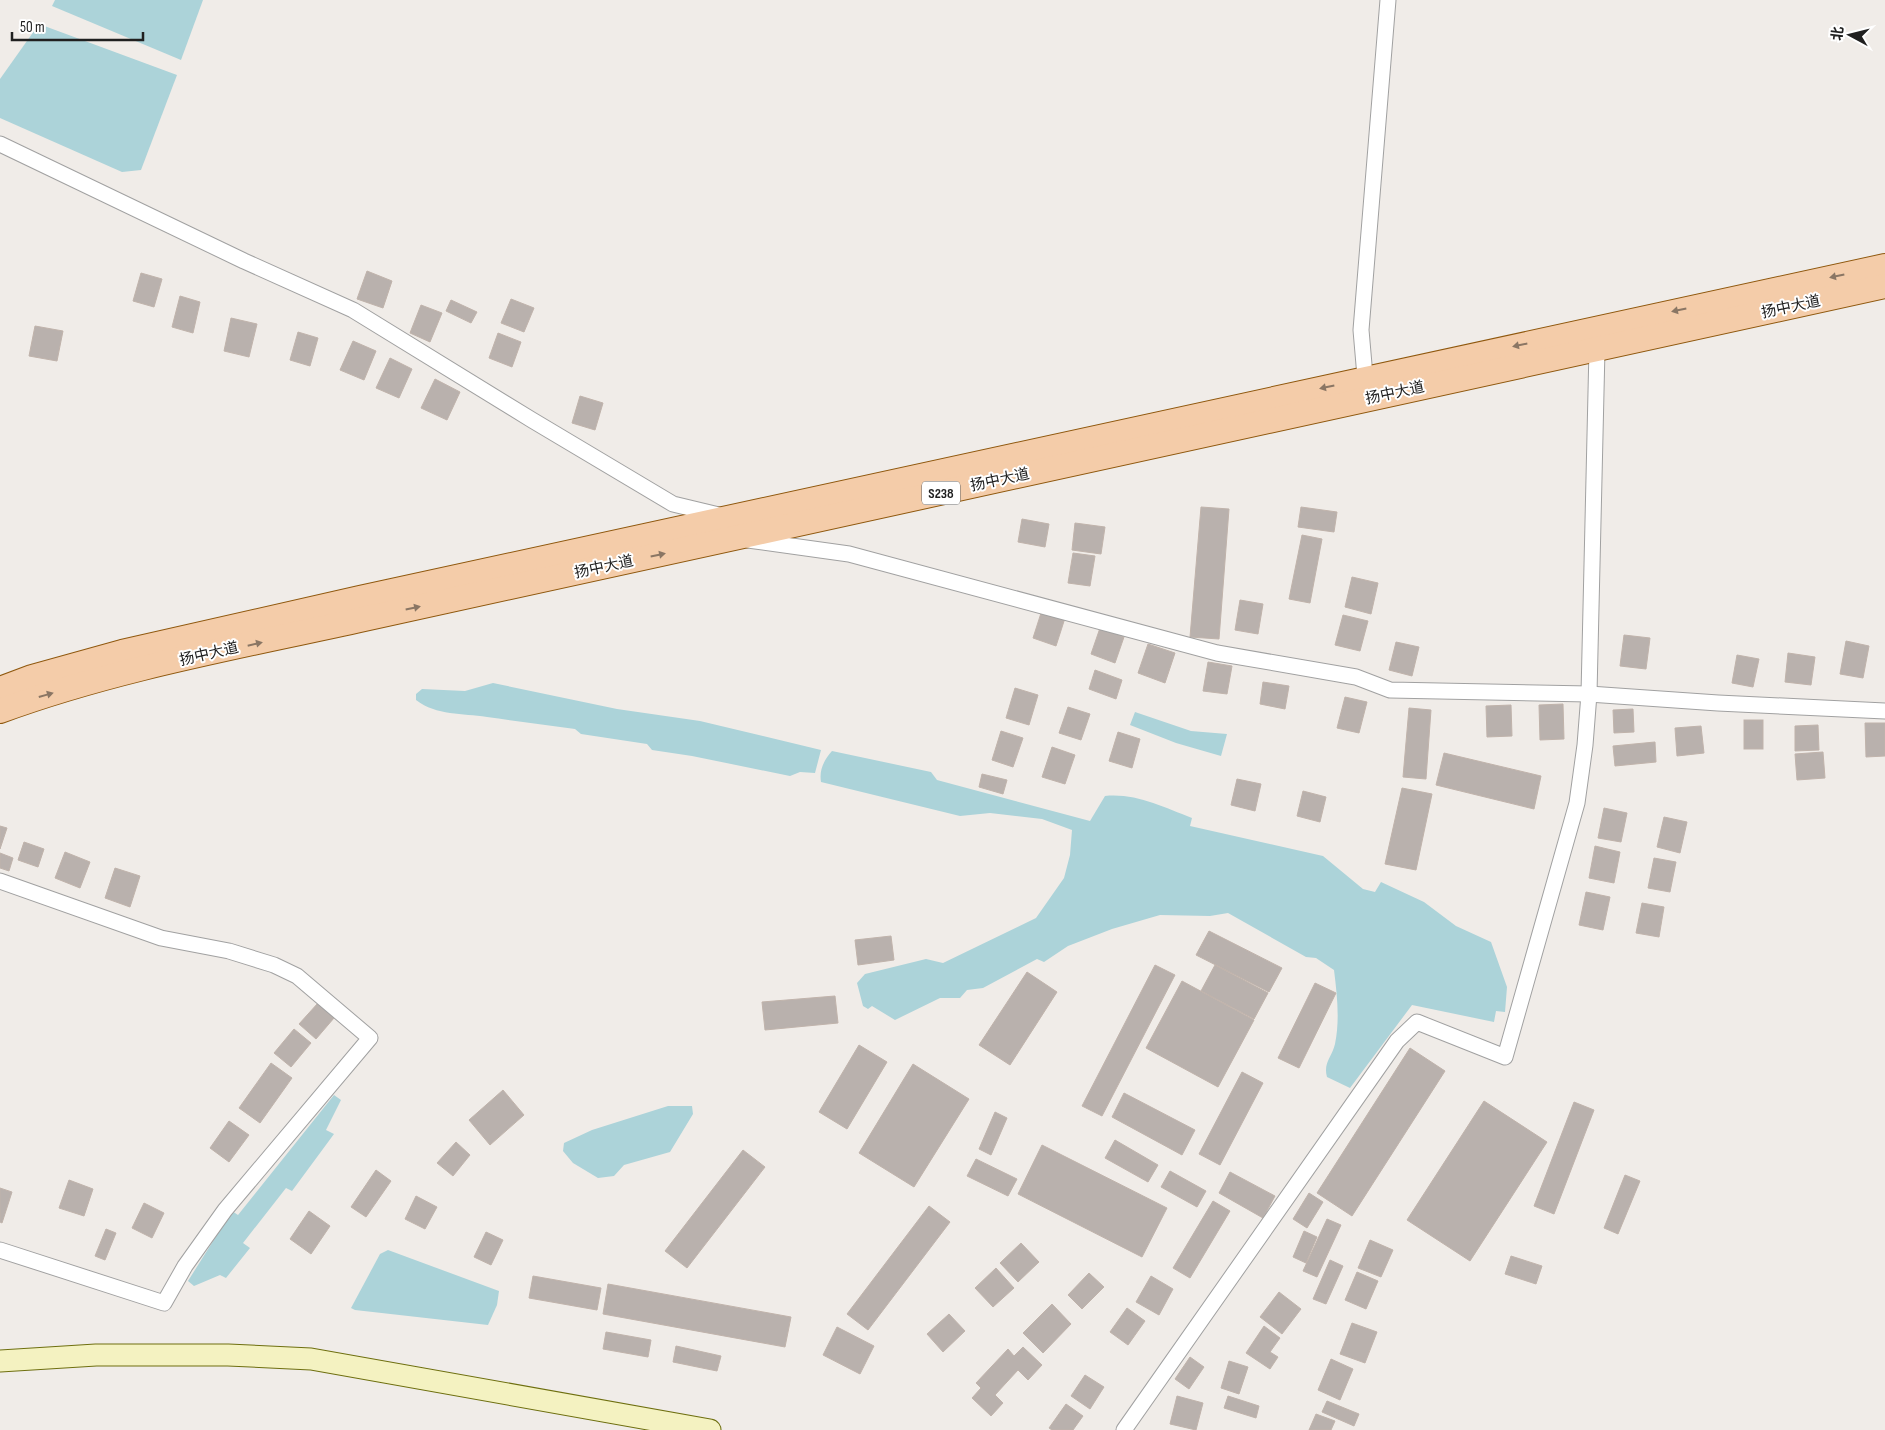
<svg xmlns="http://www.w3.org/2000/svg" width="1885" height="1430" viewBox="0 0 1885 1430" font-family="'Sofia Sans Condensed','Noto Sans SC',sans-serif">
  <rect width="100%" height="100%" fill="#f0ece8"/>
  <g fill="#acd3d9">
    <polygon points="55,0 203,0 181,60 52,6"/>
    <polygon points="39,24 177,75 141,170 122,172 0,118 0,79"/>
    <path d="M493,683L617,709L700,721L821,750L815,773L800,772L790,776L692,756L652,750L647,744L581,734L575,729C546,725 516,721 487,717C462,713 437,716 416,700V694L422,689L465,691Z"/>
    <polygon points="1135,712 1191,731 1227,734 1221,756 1176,743 1130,725"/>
    <path d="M832,751L931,772L937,780L1090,821L1105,796C1136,793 1163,807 1192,818L1190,826L1323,856L1363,889L1375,892L1381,882L1424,902L1456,926L1491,942L1507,987L1505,1012L1496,1011L1494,1022L1412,1005L1350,1088L1327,1077C1323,1063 1332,1057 1335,1044C1340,1020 1337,994 1334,970L1316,958L1306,957L1228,913L1210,916L1160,915L1112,929L1068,946L1044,962L1037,959L983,988L967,990L960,998H940L895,1020L872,1006L868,1009L863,1006L857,983L865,974L926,959L943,963L1036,918L1064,878L1070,855L1072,830L1042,819L990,813L960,816L821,782C819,770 824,760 832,751Z"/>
    <polygon points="334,1095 341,1100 326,1130 334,1134 292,1191 286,1188 243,1243 250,1248 226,1278 220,1275 194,1286 188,1281 232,1211 238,1215"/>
    <polygon points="668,1106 692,1106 693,1114 670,1152 624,1165 614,1176 598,1178 573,1163 563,1151 564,1143 592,1130"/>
    <polygon points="388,1250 499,1291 497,1305 488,1325 355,1310 351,1308 380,1254"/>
  </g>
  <g fill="#b9b1ad" stroke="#c0b3ab">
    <polygon points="367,271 392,281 383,308 357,299"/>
    <polygon points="141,273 162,279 154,307 133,301"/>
    <polygon points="180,296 200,302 193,333 172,327"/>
    <polygon points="511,299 534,308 524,332 501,323"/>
    <polygon points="451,300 477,312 471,323 446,311"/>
    <polygon points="421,305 442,313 430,342 410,333"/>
    <polygon points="231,318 257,324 249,357 224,351"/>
    <polygon points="35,326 63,331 57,361 29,356"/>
    <polygon points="298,332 318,338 310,366 290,360"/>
    <polygon points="498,333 521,342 512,367 489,358"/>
    <polygon points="353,341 376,351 364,380 340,370"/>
    <polygon points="390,358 412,369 399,398 376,388"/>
    <polygon points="435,379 460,392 447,420 421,408"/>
    <polygon points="580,396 603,403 595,430 572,423"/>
    <polygon points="1201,507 1229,509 1219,639 1190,637"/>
    <polygon points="1301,507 1337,512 1334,532 1298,527"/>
    <polygon points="1022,519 1049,524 1045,547 1018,542"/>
    <polygon points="1075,523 1105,527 1101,554 1072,550"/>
    <polygon points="1302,535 1322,539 1310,603 1289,599"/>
    <polygon points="1073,553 1095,556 1090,586 1068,583"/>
    <polygon points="1352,577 1378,583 1371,614 1345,607"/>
    <polygon points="1240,600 1263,604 1258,634 1235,630"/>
    <polygon points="1042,610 1065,618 1056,646 1033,638"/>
    <polygon points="1343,615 1368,621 1360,651 1335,645"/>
    <polygon points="1100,628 1124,637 1115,663 1091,654"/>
    <polygon points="1624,635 1650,638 1646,669 1620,666"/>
    <polygon points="1846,641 1869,646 1863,678 1840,674"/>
    <polygon points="1396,642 1419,647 1412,676 1389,670"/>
    <polygon points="1148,644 1175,653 1165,683 1138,673"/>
    <polygon points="1788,653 1815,657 1811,685 1785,682"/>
    <polygon points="1737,655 1759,659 1753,687 1732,683"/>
    <polygon points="1208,662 1232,666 1227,694 1203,691"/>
    <polygon points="1095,670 1122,680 1116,699 1089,689"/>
    <polygon points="1263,682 1289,686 1285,709 1260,704"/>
    <polygon points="1015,688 1038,695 1029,725 1006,718"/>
    <polygon points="1345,697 1367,702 1359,733 1337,728"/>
    <polygon points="1563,704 1564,739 1540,740 1539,705"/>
    <polygon points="1511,705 1512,736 1487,737 1486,706"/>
    <polygon points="1068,707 1090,714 1081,740 1059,733"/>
    <polygon points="1409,708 1431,710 1426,779 1403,777"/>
    <polygon points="1633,709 1634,732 1614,733 1613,710"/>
    <rect x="1744" y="720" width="19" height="29"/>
    <polygon points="1865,723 1885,723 1885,756 1866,757"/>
    <polygon points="1818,725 1819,750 1795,751 1795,726"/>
    <polygon points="1701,726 1704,753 1677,756 1675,728"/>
    <polygon points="1001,731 1023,738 1013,767 992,760"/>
    <polygon points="1118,732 1140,739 1132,768 1109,761"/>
    <polygon points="1655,742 1656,762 1615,766 1613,746"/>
    <polygon points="1052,747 1075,755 1065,784 1042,777"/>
    <polygon points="1823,752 1825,778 1797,780 1795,754"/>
    <polygon points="1444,753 1541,776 1534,809 1436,785"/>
    <polygon points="982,774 1007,780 1003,794 979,787"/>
    <polygon points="1237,779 1261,784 1255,811 1231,805"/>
    <polygon points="1402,788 1432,794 1416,870 1385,864"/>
    <polygon points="1303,791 1326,797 1320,822 1297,816"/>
    <polygon points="1604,808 1627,813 1621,842 1598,838"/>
    <polygon points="1664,817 1687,822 1680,853 1657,847"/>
    <polygon points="0,826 7,828 0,849"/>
    <polygon points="24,842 44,849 38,867 18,860"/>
    <polygon points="1595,846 1620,852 1614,883 1589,878"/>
    <polygon points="65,852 90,862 80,888 55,878"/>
    <polygon points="0,853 13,858 9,871 0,868"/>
    <polygon points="1654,858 1676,862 1670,892 1648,888"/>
    <polygon points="115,868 140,876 130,907 105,898"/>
    <polygon points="1586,892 1610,897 1603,930 1579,925"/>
    <polygon points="1642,903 1664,907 1659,937 1636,933"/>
    <polygon points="1209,931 1282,968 1269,992 1196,955"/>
    <polygon points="891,936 894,960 858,965 855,940"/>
    <polygon points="1155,965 1175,975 1102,1116 1082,1106"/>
    <polygon points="1215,965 1268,993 1254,1019 1201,991"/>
    <polygon points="1027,972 1057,992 1010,1065 979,1045"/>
    <polygon points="1182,981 1254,1020 1218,1087 1146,1048"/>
    <polygon points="1315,983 1336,993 1299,1068 1278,1058"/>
    <polygon points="835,996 838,1023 765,1030 762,1002"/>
    <polygon points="318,1003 334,1018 316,1039 299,1024"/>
    <polygon points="294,1029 311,1043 291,1067 274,1053"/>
    <polygon points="859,1045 887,1062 847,1129 819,1112"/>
    <polygon points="1410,1048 1445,1071 1352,1216 1317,1193"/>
    <polygon points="271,1063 292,1078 260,1123 239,1108"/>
    <polygon points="913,1064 969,1099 914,1187 859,1153"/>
    <polygon points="1242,1072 1263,1083 1220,1165 1199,1154"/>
    <polygon points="503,1090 524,1115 490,1145 469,1120"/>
    <polygon points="1124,1093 1195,1130 1182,1155 1112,1117"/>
    <polygon points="1484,1101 1547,1142 1470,1261 1407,1220"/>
    <polygon points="1574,1102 1594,1110 1554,1214 1534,1206"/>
    <polygon points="995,1112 1007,1118 991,1155 979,1149"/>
    <polygon points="229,1121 249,1135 229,1162 210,1148"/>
    <polygon points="1115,1140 1158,1165 1148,1182 1105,1158"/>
    <polygon points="456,1142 470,1155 453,1176 437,1163"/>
    <polygon points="1042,1145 1167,1208 1142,1257 1018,1194"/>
    <polygon points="743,1150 765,1167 687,1268 665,1251"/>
    <polygon points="976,1159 1017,1179 1008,1196 967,1176"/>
    <polygon points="376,1170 391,1181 366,1217 351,1207"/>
    <polygon points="1170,1171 1206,1191 1197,1207 1161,1187"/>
    <polygon points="1230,1172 1275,1196 1263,1218 1219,1193"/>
    <polygon points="1625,1175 1640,1181 1618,1234 1604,1228"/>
    <polygon points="69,1180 93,1189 84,1216 59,1208"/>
    <polygon points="0,1188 12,1192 2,1223 0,1222"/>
    <polygon points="1309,1193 1323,1202 1307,1228 1293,1219"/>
    <polygon points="416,1196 437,1207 425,1229 405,1219"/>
    <polygon points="1213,1201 1230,1211 1190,1278 1173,1268"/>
    <polygon points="144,1203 164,1213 152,1238 132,1228"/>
    <polygon points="929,1206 950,1222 868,1330 847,1314"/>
    <polygon points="309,1211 330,1226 311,1254 290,1239"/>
    <polygon points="1327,1219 1341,1225 1317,1277 1303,1271"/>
    <polygon points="106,1229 116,1233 105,1260 95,1256"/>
    <polygon points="1304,1231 1317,1237 1306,1263 1293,1257"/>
    <polygon points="486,1232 503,1240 491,1265 474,1257"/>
    <polygon points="1370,1240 1393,1250 1381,1277 1358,1268"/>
    <polygon points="1021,1243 1039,1262 1018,1282 1000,1263"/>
    <polygon points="1511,1256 1542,1266 1536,1284 1505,1274"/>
    <polygon points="1330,1260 1343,1266 1326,1304 1313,1299"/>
    <polygon points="996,1268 1014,1288 993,1307 975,1288"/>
    <polygon points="1357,1272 1378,1281 1366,1309 1345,1300"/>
    <polygon points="1089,1273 1104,1287 1082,1309 1068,1295"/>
    <polygon points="533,1276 601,1288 597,1310 529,1298"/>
    <polygon points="1151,1276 1173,1289 1159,1315 1136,1302"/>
    <polygon points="608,1284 791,1317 785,1347 603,1314"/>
    <polygon points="1279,1292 1301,1309 1282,1334 1260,1317"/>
    <polygon points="1052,1304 1071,1324 1043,1353 1023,1333"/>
    <polygon points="1127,1308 1145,1321 1128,1345 1110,1332"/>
    <polygon points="949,1314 965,1331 943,1352 927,1334"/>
    <polygon points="1352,1323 1377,1332 1365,1363 1340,1354"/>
    <polygon points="1264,1326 1280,1338 1270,1352 1278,1357 1270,1369 1246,1353"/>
    <polygon points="837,1327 874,1346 860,1374 823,1355"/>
    <polygon points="606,1332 651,1340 648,1357 603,1349"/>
    <polygon points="676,1346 721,1356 717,1371 673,1362"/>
    <polygon points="1023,1347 1042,1365 1028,1380 1018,1370 995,1395 1003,1403 991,1416 972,1398 981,1388 976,1383 1008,1349 1014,1356"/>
    <polygon points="1190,1357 1204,1367 1189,1389 1175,1379"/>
    <polygon points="1331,1359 1353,1369 1340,1400 1318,1390"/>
    <polygon points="1229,1361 1248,1367 1239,1394 1221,1388"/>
    <polygon points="1085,1375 1104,1387 1090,1409 1071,1396"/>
    <polygon points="1177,1396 1203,1403 1196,1430 1170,1424"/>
    <polygon points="1228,1396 1259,1406 1256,1418 1224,1408"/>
    <polygon points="1327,1401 1359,1414 1354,1426 1322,1412"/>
    <polygon points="1066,1404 1083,1416 1073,1430 1052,1430 1049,1428"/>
    <polygon points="1316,1414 1335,1421 1331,1430 1309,1430"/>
  </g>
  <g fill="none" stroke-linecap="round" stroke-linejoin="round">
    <g stroke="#a1a1a1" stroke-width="17">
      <g id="street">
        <polyline points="0,144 244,261 353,310 532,420 673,504 723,516"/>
        <polyline points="1366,388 1361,330 1388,0"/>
        <polyline points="748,540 849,554 1217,653 1356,677 1390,690 1589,694 1718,703 1885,711"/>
        <polyline points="0,881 161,938 229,951 274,965 297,976 370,1038 225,1210 185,1266 164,1303 0,1250"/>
        <polyline points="1124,1430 1397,1041 1417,1022 1505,1057 1577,803 1585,745 1589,694 1597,349"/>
      </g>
    </g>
    <g stroke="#6e6f0f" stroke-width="23">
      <polyline id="secondary" points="0,1361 96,1355 228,1355 311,1359 710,1430"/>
    </g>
    <g stroke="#8f580e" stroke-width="26">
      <g id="primary">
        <polyline points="0,689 32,677 122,652 360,598 1885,266"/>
        <path d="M0,711C117,668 243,646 364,619L1885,286"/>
      </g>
    </g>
    <use href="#street" stroke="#fff" stroke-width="15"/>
    <use href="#secondary" stroke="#f4f2c1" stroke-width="21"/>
    <use href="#primary" stroke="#f4cca9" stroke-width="24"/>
  </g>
  <defs><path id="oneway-solid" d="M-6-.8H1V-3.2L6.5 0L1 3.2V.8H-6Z" transform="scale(1.25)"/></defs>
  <g fill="#8a7664">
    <use href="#oneway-solid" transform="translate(1837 276) rotate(168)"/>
    <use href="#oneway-solid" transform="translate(1679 310) rotate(168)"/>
    <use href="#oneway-solid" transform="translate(1520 345) rotate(168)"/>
    <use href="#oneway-solid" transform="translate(1327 387) rotate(168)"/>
    <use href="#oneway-solid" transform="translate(658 555) rotate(-12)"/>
    <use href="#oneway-solid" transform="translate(413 608) rotate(-12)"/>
    <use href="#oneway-solid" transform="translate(255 644) rotate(-13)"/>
    <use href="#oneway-solid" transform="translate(46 695) rotate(-16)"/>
  </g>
  <g text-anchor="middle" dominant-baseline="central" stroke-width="4" stroke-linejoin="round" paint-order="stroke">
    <rect fill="#fff" stroke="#636363" stroke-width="1" x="922" y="481.5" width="38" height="23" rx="4"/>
    <g font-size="14" font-weight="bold" fill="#202020">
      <text x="941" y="493">S238</text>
    </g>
    <g font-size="15" fill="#202020" stroke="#fff">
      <text transform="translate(1791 307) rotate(-12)">扬中大道</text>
      <text transform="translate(1395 393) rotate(-12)">扬中大道</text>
      <text transform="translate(1000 480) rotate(-12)">扬中大道</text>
      <text transform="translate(604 567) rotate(-12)">扬中大道</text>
      <text transform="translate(209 654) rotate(-13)">扬中大道</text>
    </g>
  </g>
  <g transform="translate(1850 35) rotate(277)" stroke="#ffffff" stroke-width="4" paint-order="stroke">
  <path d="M0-4L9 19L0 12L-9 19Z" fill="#202020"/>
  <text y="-8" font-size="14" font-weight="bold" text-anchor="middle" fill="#202020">北</text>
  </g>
  <path d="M12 32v8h131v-8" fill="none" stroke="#202020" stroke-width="2.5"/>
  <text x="20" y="32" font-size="15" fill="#202020" stroke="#ffffff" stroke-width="4" paint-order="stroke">50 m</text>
</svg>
